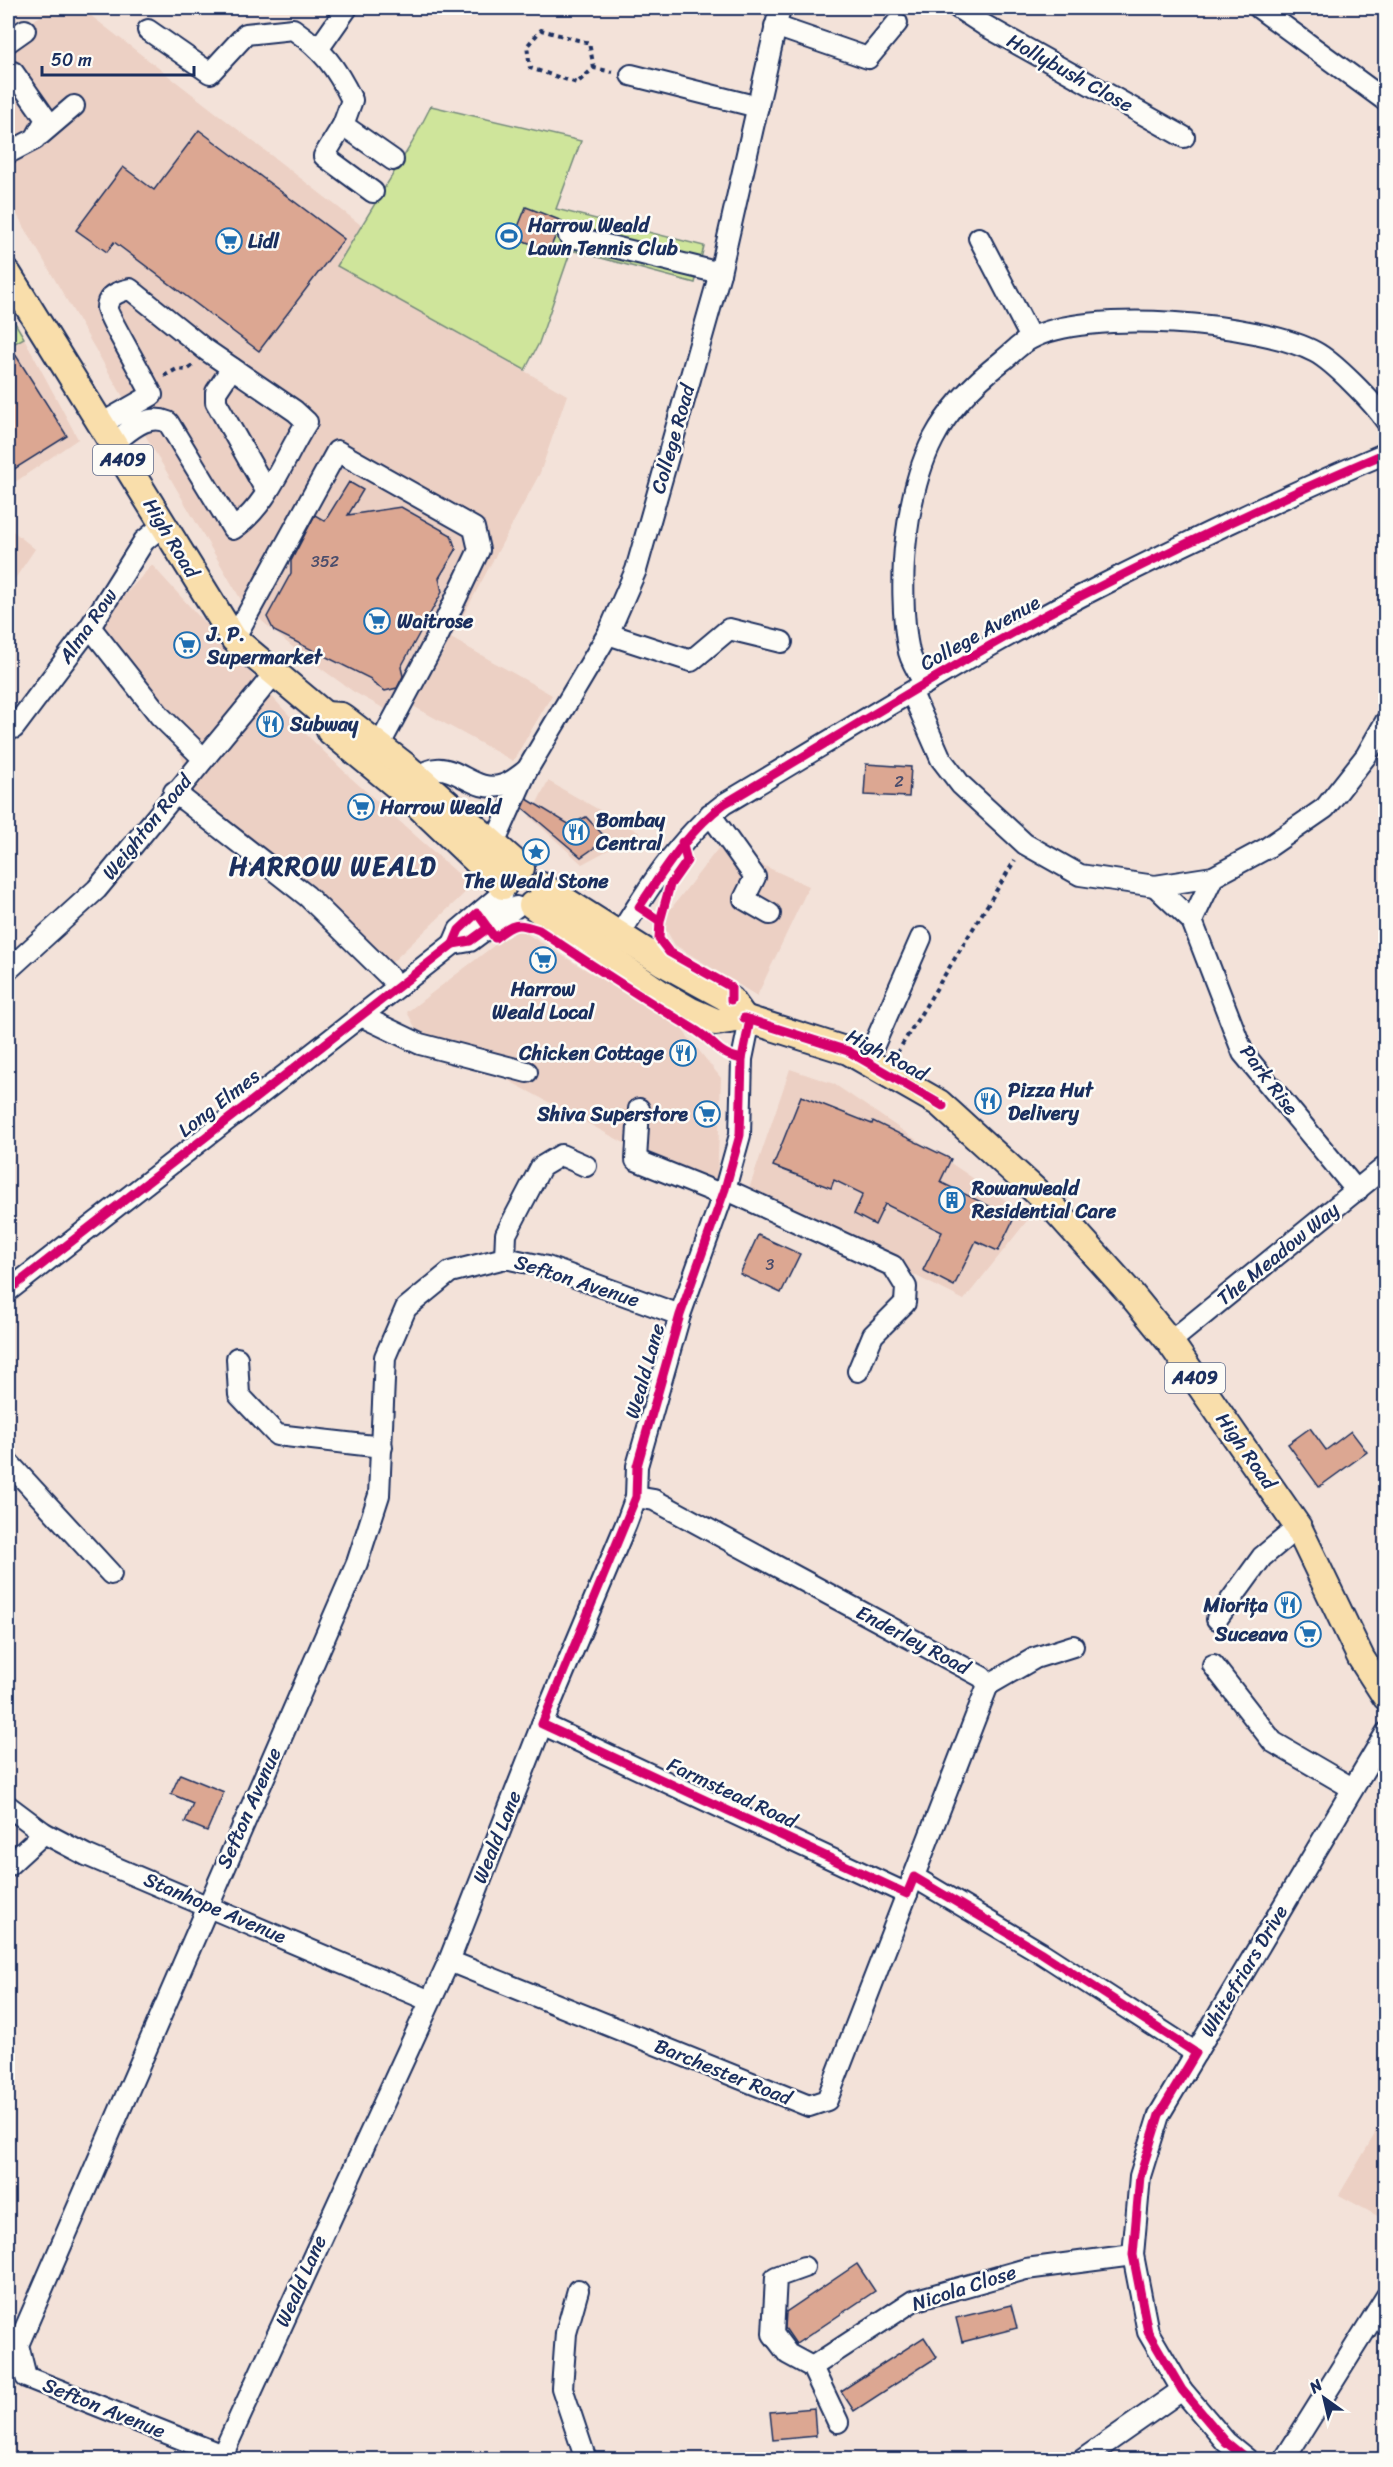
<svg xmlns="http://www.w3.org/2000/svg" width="1393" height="2467" viewBox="0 0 1393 2467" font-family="Sriracha,sans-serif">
  <rect width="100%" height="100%" fill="#f3e2d9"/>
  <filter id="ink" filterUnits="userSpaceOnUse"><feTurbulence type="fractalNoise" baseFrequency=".0167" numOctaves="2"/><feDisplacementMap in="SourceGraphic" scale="12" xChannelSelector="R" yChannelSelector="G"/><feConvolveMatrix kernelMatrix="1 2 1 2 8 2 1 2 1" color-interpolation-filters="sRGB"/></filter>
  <g filter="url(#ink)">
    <g fill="#ecd0c4">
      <polygon points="53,8 81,8 361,225 338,266 567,395 540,473 451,638 552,695 513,761 413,706 405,720 354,692 302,655 262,621 240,598 8,199 8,37"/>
      <polygon points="24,338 78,439 8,487 8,347"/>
      <polygon points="8,527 35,549 8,589"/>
      <polygon points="152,565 308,736 351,778 472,886 386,968 198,804 178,747 90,633"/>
      <polygon points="548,781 640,833 582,864 530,817"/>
      <polygon points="720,846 809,886 757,996 675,945 666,930 666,915"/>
      <polygon points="517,928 680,1027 721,1078 717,1182 665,1165 417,1031 407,1012"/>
      <polygon points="790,1069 834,1084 1030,1217 964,1300 748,1192"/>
      <polygon points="1385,2117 1385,2220 1339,2195"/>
    </g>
    <g fill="#cfe59b" stroke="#758a7c" stroke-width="1.5">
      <polygon points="431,106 581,141 556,209 704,246 695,283 571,250 539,343 525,370 337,266 412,143"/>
      <polygon points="8,311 24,338 8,347"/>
    </g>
    <g fill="#dca792" stroke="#1b2f5e" stroke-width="1.5">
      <polygon points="199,130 344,239 259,351 114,242 107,252 76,230 123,167 154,190"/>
      <polygon points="526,207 562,221 549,251 514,237"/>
      <polygon points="8,343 67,436 8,473"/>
      <polygon points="349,482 363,490 348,515 401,507 451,535 456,550 439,578 442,592 401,667 403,676 397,688 385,691 374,684 371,679 274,631 267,617 291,573 291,561 315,515 325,521"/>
      <polygon points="866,764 911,767 909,797 864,795"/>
      <polygon points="527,799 570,825 586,817 607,839 581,857 523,808"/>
      <polygon points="801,1096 872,1124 873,1121 951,1159 940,1182 1014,1218 998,1251 976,1241 954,1286 923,1270 942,1232 885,1204 875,1225 854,1214 863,1194 834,1180 831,1188 773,1166"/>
      <polygon points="758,1235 800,1254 781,1293 740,1274"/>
      <polygon points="1310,1428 1326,1450 1351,1431 1367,1452 1319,1487 1288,1444"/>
      <polygon points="180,1774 224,1792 207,1831 185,1822 193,1803 171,1794"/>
      <polygon points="857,2264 875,2291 796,2344 785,2328 786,2312"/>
      <polygon points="1011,2305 1017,2328 962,2342 956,2318"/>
      <polygon points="924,2337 937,2357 854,2411 841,2391"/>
      <polygon points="814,2408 816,2436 773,2440 770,2412"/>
    </g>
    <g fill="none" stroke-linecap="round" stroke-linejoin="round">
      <g stroke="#1b2f5e" stroke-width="24">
        <g id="minor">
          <polyline points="958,8 984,25 1184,137"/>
          <polyline points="1259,8 1386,101"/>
          <polyline points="775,26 868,58 897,23"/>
          <path d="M148,30L210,73L246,34L293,29C323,50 336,67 352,100L343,125L324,156L373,192"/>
          <polyline points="8,42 25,30"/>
          <polyline points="319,48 347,8"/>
          <polyline points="8,74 13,72 46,119 35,139 8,153"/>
          <polyline points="631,75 758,107"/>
          <polyline points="343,125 393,160"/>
          <polyline points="40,135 74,106"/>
          <polyline points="569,236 720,273"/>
          <polyline points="979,238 1031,338"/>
          <polyline points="232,368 216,392 216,402 267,492"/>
          <path d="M101,424L152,395C146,381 107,315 107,308C107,295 120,291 130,289L206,350L295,411L307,422C284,457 269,505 233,529L168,422C146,413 131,430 113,443"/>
          <polyline points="90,627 160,716 203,758"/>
          <polyline points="608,634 691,661 729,629 782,642"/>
          <polyline points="234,639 337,451 474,528 479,550 439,634 379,746"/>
          <path d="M925,684C919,674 912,663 909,652C902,619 902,571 906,539C916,458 937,412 1002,361C1011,354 1020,344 1030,339C1085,308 1259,322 1315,352C1334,362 1373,402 1386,421"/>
          <polyline points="912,693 941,759 961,785 1025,844 1080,875 1155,886 1213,877 1267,848 1325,808 1366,756 1386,721"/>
          <polyline points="8,724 14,728 90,627 144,541 163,525"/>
          <path d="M409,785C448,743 466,797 503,785C511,783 520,775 527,770"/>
          <polyline points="174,792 307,896 399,986"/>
          <polyline points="710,814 755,877 744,899 770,914"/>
          <polyline points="494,844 527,770 608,634 636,570 720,273 780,8"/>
          <polyline points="1155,886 1192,921 1243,1053 1357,1191"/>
          <polyline points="1192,921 1213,877"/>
          <polyline points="453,944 459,930 503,893"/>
          <path d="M612,947C642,898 677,839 724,804C842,734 959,660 1081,596C1181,545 1282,497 1386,453"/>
          <polyline points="8,970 97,889 274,674"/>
          <polyline points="361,1016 420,1044 527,1072"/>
          <polyline points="867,1061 921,938"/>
          <polyline points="639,1109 636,1160 723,1195"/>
          <polyline points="725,1189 893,1266 906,1287 905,1303 873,1335 858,1371"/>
          <polyline points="505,1258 506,1234 541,1167 561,1155 586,1166"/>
          <polyline points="8,1291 453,944 470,941 516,907"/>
          <polyline points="1170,1342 1386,1166"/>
          <polyline points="237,1358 239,1395 277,1435 382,1447"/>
          <polyline points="8,1462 111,1574"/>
          <polyline points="1217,1619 1262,1557 1298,1527"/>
          <polyline points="1213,1665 1273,1742 1352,1788"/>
          <polyline points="988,1685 1035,1658 1073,1646"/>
          <polyline points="542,1724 907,1894"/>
          <polyline points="8,1806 44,1833 86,1855 428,2000"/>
          <polyline points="8,1866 44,1833"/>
          <polyline points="914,1877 1040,1952 1196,2053"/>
          <polyline points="449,1961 809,2106 827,2100 988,1685 982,1677 654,1500 636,1497"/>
          <polyline points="804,2267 776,2277 773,2334 788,2354 812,2367 838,2422"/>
          <polyline points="578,2290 566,2333 562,2388 586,2460"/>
          <polyline points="812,2367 913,2301 1026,2269 1133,2255"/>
          <polyline points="222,2455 26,2377 18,2345 357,1563 379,1495 385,1357 406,1308 450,1272 505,1258 547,1267 680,1315"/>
          <polyline points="220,2460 449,1961 542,1724 626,1524 636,1497 637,1466 680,1315 725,1189 740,1135 742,1059 750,1020"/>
          <polyline points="1082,2460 1182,2390"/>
          <polyline points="1248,2460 1226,2442 1182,2390 1148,2332 1133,2255 1140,2176 1159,2115 1386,1733"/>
          <polyline points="1284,2460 1386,2297"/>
        </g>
      </g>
      <g stroke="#1b2f5e" stroke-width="30">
        <g id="major">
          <polyline points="8,274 234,639 325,715 330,731 403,791 503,886"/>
          <polyline points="325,715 341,716 404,765 521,868"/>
          <polyline points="542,886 662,962 731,1000 744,1018"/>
          <polyline points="532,905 660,993 691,1011 716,1022 744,1018 750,1020 848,1051 939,1103 1051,1205 1131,1294 1170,1342 1298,1527 1361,1658 1386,1697"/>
        </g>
      </g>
      <g stroke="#1b2f5e" stroke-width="4" stroke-dasharray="4.5 4.5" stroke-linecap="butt">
        <polyline points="594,68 589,43 541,30 527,46 530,68 577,83 594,68 613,72"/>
        <polyline points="164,376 177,369 187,370 195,364"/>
        <polyline points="897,1053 1015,860"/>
      </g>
      <use href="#minor" stroke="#fdfcf7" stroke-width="20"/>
      <use href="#major" stroke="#f9deab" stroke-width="26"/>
      <g stroke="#fdfcf7" stroke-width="13">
        <g id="cycleway">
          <polyline points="682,842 687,861 670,885 660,921 659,939 669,952 731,987 731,1000"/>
          <path d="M660,921L639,907C665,869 687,832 724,804C842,734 959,660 1081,596C1181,545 1282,497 1386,453"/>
          <path d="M453,944L459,930L477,913L495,938C514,923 517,922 539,930C591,965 644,999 697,1031C719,1045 715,1053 742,1059"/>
          <polyline points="744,1018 848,1051 943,1106"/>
          <polyline points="750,1020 742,1059 740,1135 725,1189 680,1315 637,1466 636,1497 542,1724 907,1894 914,1877 1040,1952 1196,2053 1159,2115 1140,2176 1133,2255 1148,2332 1182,2390 1226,2442 1248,2460"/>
          <polyline points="8,1291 453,944 470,941 488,928"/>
        </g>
      </g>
      <use href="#cycleway" stroke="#d6006c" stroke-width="9"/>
    </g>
  </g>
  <defs>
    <g id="stadium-ring" transform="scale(1.35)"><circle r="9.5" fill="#fdfcf7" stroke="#1f6fb2" stroke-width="1.5"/><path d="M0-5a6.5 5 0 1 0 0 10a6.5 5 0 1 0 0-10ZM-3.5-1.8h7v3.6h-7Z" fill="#1f6fb2"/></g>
    <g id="supermarket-ring" transform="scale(1.35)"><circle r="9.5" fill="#fdfcf7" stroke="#1f6fb2" stroke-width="1.5"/><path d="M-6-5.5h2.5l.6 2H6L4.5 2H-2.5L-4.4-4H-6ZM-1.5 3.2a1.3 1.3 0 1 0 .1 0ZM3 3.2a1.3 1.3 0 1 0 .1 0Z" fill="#1f6fb2"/></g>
    <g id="restaurant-ring" transform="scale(1.35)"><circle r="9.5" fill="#fdfcf7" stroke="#1f6fb2" stroke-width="1.5"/><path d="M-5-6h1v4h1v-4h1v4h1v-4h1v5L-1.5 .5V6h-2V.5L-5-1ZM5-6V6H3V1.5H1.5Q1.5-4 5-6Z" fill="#1f6fb2"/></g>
    <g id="sight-ring" transform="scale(1.35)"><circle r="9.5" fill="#fdfcf7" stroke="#1f6fb2" stroke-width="1.5"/><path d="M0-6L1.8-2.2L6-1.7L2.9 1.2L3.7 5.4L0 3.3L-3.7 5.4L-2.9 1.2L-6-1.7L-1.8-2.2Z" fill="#1f6fb2"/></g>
    <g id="building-ring" transform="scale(1.35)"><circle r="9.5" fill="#fdfcf7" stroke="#1f6fb2" stroke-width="1.5"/><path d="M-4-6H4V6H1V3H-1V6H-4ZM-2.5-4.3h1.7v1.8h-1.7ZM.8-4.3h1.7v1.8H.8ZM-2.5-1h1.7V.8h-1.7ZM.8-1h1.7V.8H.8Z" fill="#1f6fb2"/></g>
  </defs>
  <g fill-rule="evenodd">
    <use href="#stadium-ring" x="509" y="236"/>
    <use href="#supermarket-ring" x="229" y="241"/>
    <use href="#supermarket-ring" x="377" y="621"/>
    <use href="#supermarket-ring" x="187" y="645"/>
    <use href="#restaurant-ring" x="270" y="724"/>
    <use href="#supermarket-ring" x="361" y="807"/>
    <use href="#restaurant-ring" x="576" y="832"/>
    <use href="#sight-ring" x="536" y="852"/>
    <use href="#supermarket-ring" x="543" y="960"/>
    <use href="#restaurant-ring" x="683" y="1053"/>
    <use href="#restaurant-ring" x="988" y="1101"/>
    <use href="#supermarket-ring" x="707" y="1114"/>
    <use href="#building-ring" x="952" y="1200"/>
    <use href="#restaurant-ring" x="1288" y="1605"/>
    <use href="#supermarket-ring" x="1308" y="1634"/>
  </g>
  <g text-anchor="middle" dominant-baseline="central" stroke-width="5" stroke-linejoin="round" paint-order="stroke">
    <g font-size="16" fill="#4b4d6b">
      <text x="325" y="561">352</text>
      <text x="899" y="781">2</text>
      <text x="770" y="1264">3</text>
    </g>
    <g fill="#fdfcf7" stroke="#5f6c8c" stroke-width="1.5">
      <rect x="93" y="445" width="60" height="30" rx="4.5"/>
      <rect x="1165" y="1363" width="60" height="30" rx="4.5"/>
    </g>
    <g font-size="18" font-weight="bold" fill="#1b2f5e">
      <text x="123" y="460">A409</text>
      <text x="1195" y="1378">A409</text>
    </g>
    <g font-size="20" fill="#1b2f5e" stroke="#fdfcf7">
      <text transform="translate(1070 73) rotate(29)">Hollybush Close</text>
      <text transform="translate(673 439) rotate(-74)">College Road</text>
      <text transform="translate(171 538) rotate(59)">High Road</text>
      <text transform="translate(88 626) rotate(-55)">Alma Row</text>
      <text transform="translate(980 633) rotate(-29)">College Avenue</text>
      <text transform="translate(147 827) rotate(-51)">Weighton Road</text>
      <text transform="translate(887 1055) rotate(28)">High Road</text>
      <text transform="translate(1269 1080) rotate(53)">Park Rise</text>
      <text transform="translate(219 1103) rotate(-38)">Long Elmes</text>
      <text transform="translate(1278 1254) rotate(-39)">The Meadow Way</text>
      <text transform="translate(577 1281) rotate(18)">Sefton Avenue</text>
      <text transform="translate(645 1371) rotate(-74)">Weald Lane</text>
      <text transform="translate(1246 1451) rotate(55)">High Road</text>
      <text transform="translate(913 1640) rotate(28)">Enderley Road</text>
      <text transform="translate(732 1793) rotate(25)">Farmstead Road</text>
      <text transform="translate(249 1808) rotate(-66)">Sefton Avenue</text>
      <text transform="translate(497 1837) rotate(-68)">Weald Lane</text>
      <text transform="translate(215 1908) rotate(23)">Stanhope Avenue</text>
      <text transform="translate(1244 1971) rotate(-59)">Whitefriars Drive</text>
      <text transform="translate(723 2072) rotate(22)">Barchester Road</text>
      <text transform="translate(301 2281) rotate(-66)">Weald Lane</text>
      <text transform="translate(964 2288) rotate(-18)">Nicola Close</text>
      <text transform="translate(104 2408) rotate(22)">Sefton Avenue</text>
    </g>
    <g font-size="20" font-weight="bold" fill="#1b2f5e" stroke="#fdfcf7" text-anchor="start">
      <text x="528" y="225">Harrow Weald<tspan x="528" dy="23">Lawn Tennis Club</tspan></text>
      <text x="248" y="241">Lidl</text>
      <text x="397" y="621">Waitrose</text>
      <text x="207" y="634">J. P.<tspan x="207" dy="23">Supermarket</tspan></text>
      <text x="290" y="724">Subway</text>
      <text x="380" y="807">Harrow Weald</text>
      <text x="596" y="820">Bombay<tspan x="596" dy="23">Central</tspan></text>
      <text x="536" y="881" text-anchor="middle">The Weald Stone</text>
      <text x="543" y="989" text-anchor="middle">Harrow<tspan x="543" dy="23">Weald Local</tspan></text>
      <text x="664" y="1053" text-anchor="end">Chicken Cottage</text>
      <text x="1008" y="1090">Pizza Hut<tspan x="1008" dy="23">Delivery</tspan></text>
      <text x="688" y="1114" text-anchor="end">Shiva Superstore</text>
      <text x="972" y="1188">Rowanweald<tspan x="972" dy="23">Residential Care</tspan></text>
      <text x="1268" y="1605" text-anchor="end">Miorița</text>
      <text x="1288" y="1634" text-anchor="end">Suceava</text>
    </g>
    <g font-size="26" font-weight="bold" letter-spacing="1.5" fill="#1b2f5e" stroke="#fdfcf7">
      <text x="333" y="866">HARROW WEALD</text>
    </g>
  </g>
  <rect width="1393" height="2467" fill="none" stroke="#fdfcf7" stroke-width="30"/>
  <rect x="15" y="15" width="1363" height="2437" fill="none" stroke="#1b2f5e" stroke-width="2" filter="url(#ink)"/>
  <g transform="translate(1324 2398) rotate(326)" stroke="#fdfcf7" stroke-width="4.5" paint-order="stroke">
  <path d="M0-4.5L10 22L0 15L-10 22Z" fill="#1b2f5e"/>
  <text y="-9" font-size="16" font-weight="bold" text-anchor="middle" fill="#1b2f5e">N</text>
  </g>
  <path d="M42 66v9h152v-9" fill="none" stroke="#1b2f5e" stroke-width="3"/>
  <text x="51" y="66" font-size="18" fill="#1b2f5e" stroke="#fdfcf7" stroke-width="4.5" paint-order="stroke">50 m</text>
</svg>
